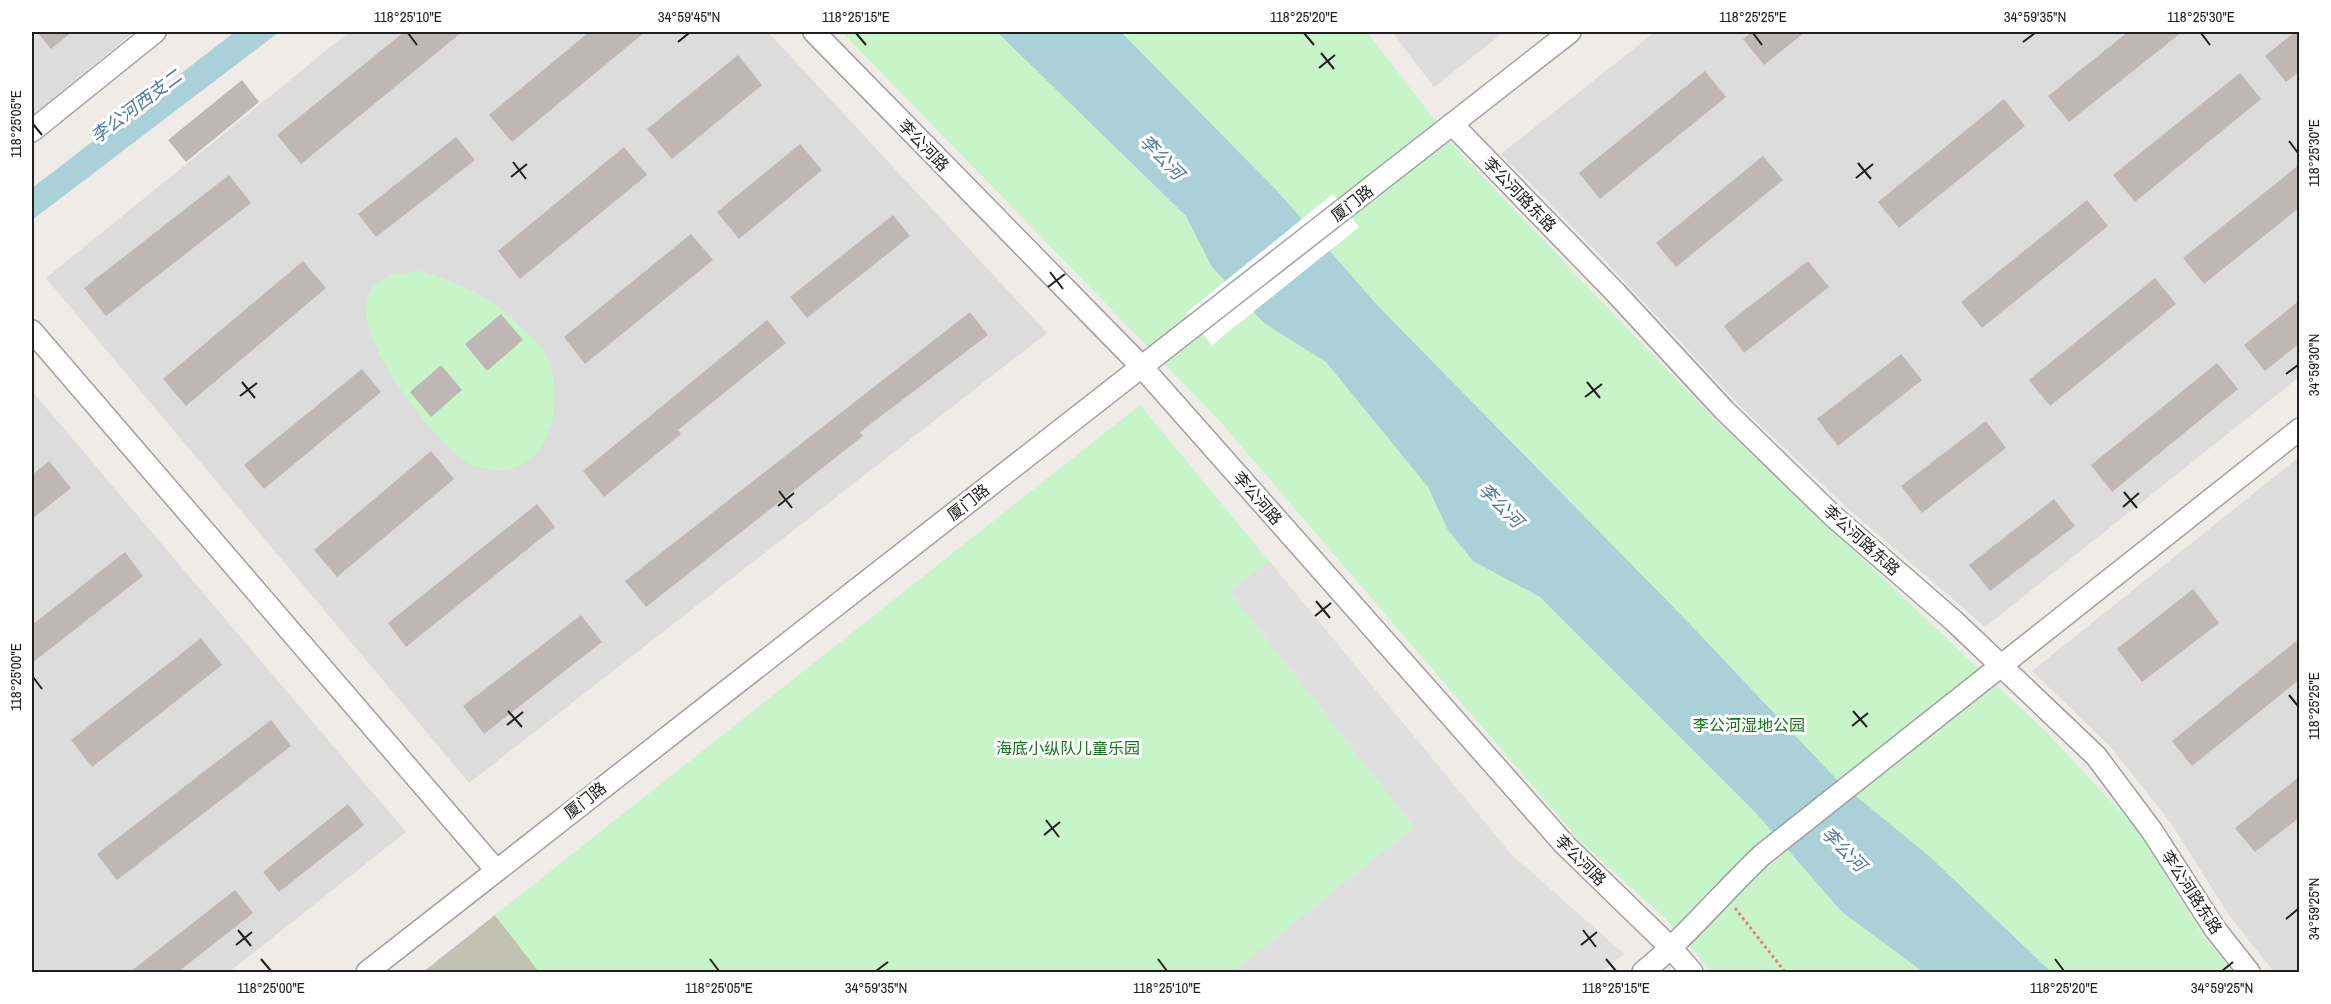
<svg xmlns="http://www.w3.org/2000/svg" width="2331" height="1004" viewBox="0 0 2331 1004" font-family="'Archivo Narrow','Noto Sans SC',sans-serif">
  <rect width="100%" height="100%" fill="#efebe6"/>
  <g fill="#dddcdc">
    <polygon points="32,32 134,32 32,116"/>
    <polygon points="349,32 768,32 1047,333 469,783 46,278"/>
    <polygon points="1392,32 1504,32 1434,87"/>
    <polygon points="1655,32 2299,32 2299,377 1985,627 1844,505 1734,400 1598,253 1501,154"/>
    <polygon points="32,391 406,832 229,972 32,972"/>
    <polygon points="2299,457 2299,972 2274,972 2229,915 2171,823 2110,746 2032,671"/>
  </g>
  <polygon fill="#c2c2b2" points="495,915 539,972 423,972"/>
  <g fill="#c7f5c9">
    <polygon points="842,32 1367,32 1460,153 1712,417 2046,732 2138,830 2200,931 2232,972 1712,972 1666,919 1580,841 1217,418"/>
    <path d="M420,271C464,284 493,298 525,331C531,337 540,344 544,351C563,385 558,457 513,468C507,469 502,471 496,470C488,468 476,468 469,464C436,444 339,325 373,286C385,273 404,273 420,271Z"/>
    <polygon points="1140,405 1269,561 1229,591 1414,827 1233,972 539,972 495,915"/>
  </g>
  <polygon fill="#dfdfdf" points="1269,561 1512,855 1624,954 1601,972 1233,972 1414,827 1229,591"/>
  <g fill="#aad0d8">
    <polygon points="235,32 279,32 32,220 32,188"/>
    <polygon points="997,32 1121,32 1279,193 1378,306 1686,620 1840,783 1930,857 2051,972 1923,972 1841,911 1756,813 1540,597 1473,561 1448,530 1428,487 1326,362 1264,323 1212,267 1186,216"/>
  </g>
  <polygon fill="#fff" points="1333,194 1359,227 1212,345 1186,313"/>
  <g fill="#bfb7b3">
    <polygon points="37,32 72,32 51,49"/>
    <polygon points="404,32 462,32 301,164 277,135"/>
    <polygon points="589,32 645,32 512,142 489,115"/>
    <polygon points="1752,32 1805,32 1764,65 1743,39"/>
    <polygon points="2128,32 2182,32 2069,122 2048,96"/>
    <polygon points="2295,32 2300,32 2300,71 2286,82 2265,56"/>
    <polygon points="738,55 762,85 672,159 647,129"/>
    <polygon points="1705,71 1726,97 1600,199 1579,173"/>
    <polygon points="2240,73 2261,99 2135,202 2113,175"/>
    <polygon points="242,80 259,102 186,162 168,140"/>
    <polygon points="2004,99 2025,126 1899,228 1878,202"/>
    <polygon points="456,137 475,160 376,237 358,214"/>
    <polygon points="800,144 822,170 739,239 717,212"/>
    <polygon points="624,147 647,175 520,279 498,251"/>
    <polygon points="1763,156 1783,180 1676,267 1656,243"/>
    <polygon points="2300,164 2300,207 2204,284 2183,258"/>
    <polygon points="229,175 251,203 106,316 84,288"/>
    <polygon points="2087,200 2108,226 1982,328 1961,302"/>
    <polygon points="893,215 910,236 807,318 790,297"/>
    <polygon points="691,234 713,260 585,364 564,337"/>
    <polygon points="303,261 326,288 186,406 163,379"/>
    <polygon points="1808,261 1829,287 1744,353 1724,326"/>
    <polygon points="2155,278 2176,304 2050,406 2029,380"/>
    <polygon points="2300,300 2300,343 2265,371 2244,345"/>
    <polygon points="970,312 988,335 860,432 863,436 646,607 625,581"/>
    <polygon points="501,314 523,340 487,371 465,344"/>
    <polygon points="767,320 786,343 678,430 681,434 604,497 583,471"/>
    <polygon points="1901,354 1922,380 1838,446 1817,419"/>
    <polygon points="2217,363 2238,389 2112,492 2091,465"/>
    <polygon points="441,365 462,390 431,417 410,392"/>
    <polygon points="362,369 381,392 264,489 244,465"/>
    <polygon points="1986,421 2006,448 1922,513 1901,486"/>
    <polygon points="431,451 454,479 337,577 314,550"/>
    <polygon points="49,461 71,488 32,519 32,475"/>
    <polygon points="2054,499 2075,526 1990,591 1969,565"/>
    <polygon points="537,504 555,527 406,647 388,623"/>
    <polygon points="125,552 143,576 32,663 32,625"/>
    <polygon points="2193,589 2219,623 2142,682 2117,649"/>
    <polygon points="581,615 602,642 484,734 463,706"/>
    <polygon points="201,638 222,665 92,767 71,740"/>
    <polygon points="2300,638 2300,679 2192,766 2172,741"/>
    <polygon points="271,720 291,746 117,880 97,854"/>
    <polygon points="2300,776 2300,817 2255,852 2235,828"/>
    <polygon points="348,804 364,825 279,892 263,872"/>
    <polygon points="235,890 253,913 178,972 130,972"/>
  </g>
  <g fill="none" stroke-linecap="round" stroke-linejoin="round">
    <g stroke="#a0a0a0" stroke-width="24">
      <g id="minor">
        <polyline points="814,32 1142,367 1565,845 1672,949 1692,972"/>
        <polyline points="1452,124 1615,292 1724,410 1833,516 1954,621 2096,756 2152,831 2215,929 2249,972"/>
        <polyline points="32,131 155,32"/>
        <polyline points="32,331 496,870"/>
        <polyline points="367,972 1570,32"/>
        <path d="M1643,972C1686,937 1722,893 1762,855L2300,429"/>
      </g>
    </g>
    <polyline stroke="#ee7f78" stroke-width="3" stroke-dasharray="3 3" stroke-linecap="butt" points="1735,908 1785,972"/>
    <use href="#minor" stroke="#fff" stroke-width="21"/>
  </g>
  <path fill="none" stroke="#1f1f1f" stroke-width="2" d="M408,33L417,45M856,33L866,45M1304,33L1314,45M1753,33L1762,45M2201,33L2210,45M678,42L689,33M2023,42L2035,33M1321,53L1334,69M1319,68L1335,55M33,124L42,135M2289,141L2298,153M513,162L526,179M1858,163L1871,179M511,177L527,164M1856,178L1873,164M1050,272L1063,289M1048,287L1065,274M2286,374L2298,365M242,382L255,398M1587,382L1600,398M240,396L257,383M1585,397L1602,384M779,491L792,508M2124,492L2137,508M778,506L794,493M2123,507L2139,493M1316,601L1330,618M1315,616L1331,603M33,677L42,689M2289,695L2298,706M508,711L522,727M1853,711L1867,727M507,725L523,712M1852,726L1868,713M1046,820L1059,837M1044,835L1060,822M2286,919L2298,909M238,930L251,946M1583,930L1596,947M236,945L252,932M1581,945L1597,932M261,959L271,971M710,959L719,971M1158,959L1167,971M1606,959L1616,971M2055,959L2064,971M876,971L888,962M2222,971L2233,962"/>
  <g text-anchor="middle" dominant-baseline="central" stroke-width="6" stroke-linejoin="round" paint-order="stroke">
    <g font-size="16" fill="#1f1f1f" stroke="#fff">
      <text transform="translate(924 145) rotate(46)">李公河路</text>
      <text transform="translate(1520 194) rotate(46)">李公河路东路</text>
      <text transform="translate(1352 203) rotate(-38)">厦门路</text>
      <text transform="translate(1258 498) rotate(49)">李公河路</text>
      <text transform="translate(968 502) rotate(-38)">厦门路</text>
      <text transform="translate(1862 540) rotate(42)">李公河路东路</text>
      <text transform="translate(585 800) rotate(-38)">厦门路</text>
      <text transform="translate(1581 860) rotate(45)">李公河路</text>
      <text transform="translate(2192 892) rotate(57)">李公河路东路</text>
    </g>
    <g font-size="16" fill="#157419" stroke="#fff">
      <text x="1749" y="725">李公河湿地公园</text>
      <text x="1068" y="748">海底小纵队儿童乐园</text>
    </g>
    <g font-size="18" font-style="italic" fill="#507a9f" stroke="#fff">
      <text transform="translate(136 106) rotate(-37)">李公河西支二</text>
      <text transform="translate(1162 157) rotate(46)">李公河</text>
      <text transform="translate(1501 505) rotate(45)">李公河</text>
      <text transform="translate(1844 849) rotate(45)">李公河</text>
    </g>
  </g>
  <rect width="2331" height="1004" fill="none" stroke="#ffffff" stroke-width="66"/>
  <rect x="33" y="33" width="2265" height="938" fill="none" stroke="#1f1f1f" stroke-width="2"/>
  <g font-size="15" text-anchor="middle" fill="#1f1f1f">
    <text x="408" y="22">118°25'10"E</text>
    <text x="689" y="22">34°59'45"N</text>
    <text x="856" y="22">118°25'15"E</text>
    <text x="1304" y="22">118°25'20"E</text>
    <text x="1753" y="22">118°25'25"E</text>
    <text x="2035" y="22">34°59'35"N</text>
    <text x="2201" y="22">118°25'30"E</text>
    <text transform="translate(16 124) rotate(-90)" y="5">118°25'05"E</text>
    <text transform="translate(2314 153) rotate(-90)" y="5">118°25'30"E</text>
    <text transform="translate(2314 365) rotate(-90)" y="5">34°59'30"N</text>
    <text transform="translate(16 677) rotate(-90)" y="5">118°25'00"E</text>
    <text transform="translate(2314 706) rotate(-90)" y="5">118°25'25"E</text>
    <text transform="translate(2314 909) rotate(-90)" y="5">34°59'25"N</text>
    <text x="271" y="993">118°25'00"E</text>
    <text x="719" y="993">118°25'05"E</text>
    <text x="876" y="993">34°59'35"N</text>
    <text x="1167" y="993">118°25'10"E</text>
    <text x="1616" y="993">118°25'15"E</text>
    <text x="2064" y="993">118°25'20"E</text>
    <text x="2222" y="993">34°59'25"N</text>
  </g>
</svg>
